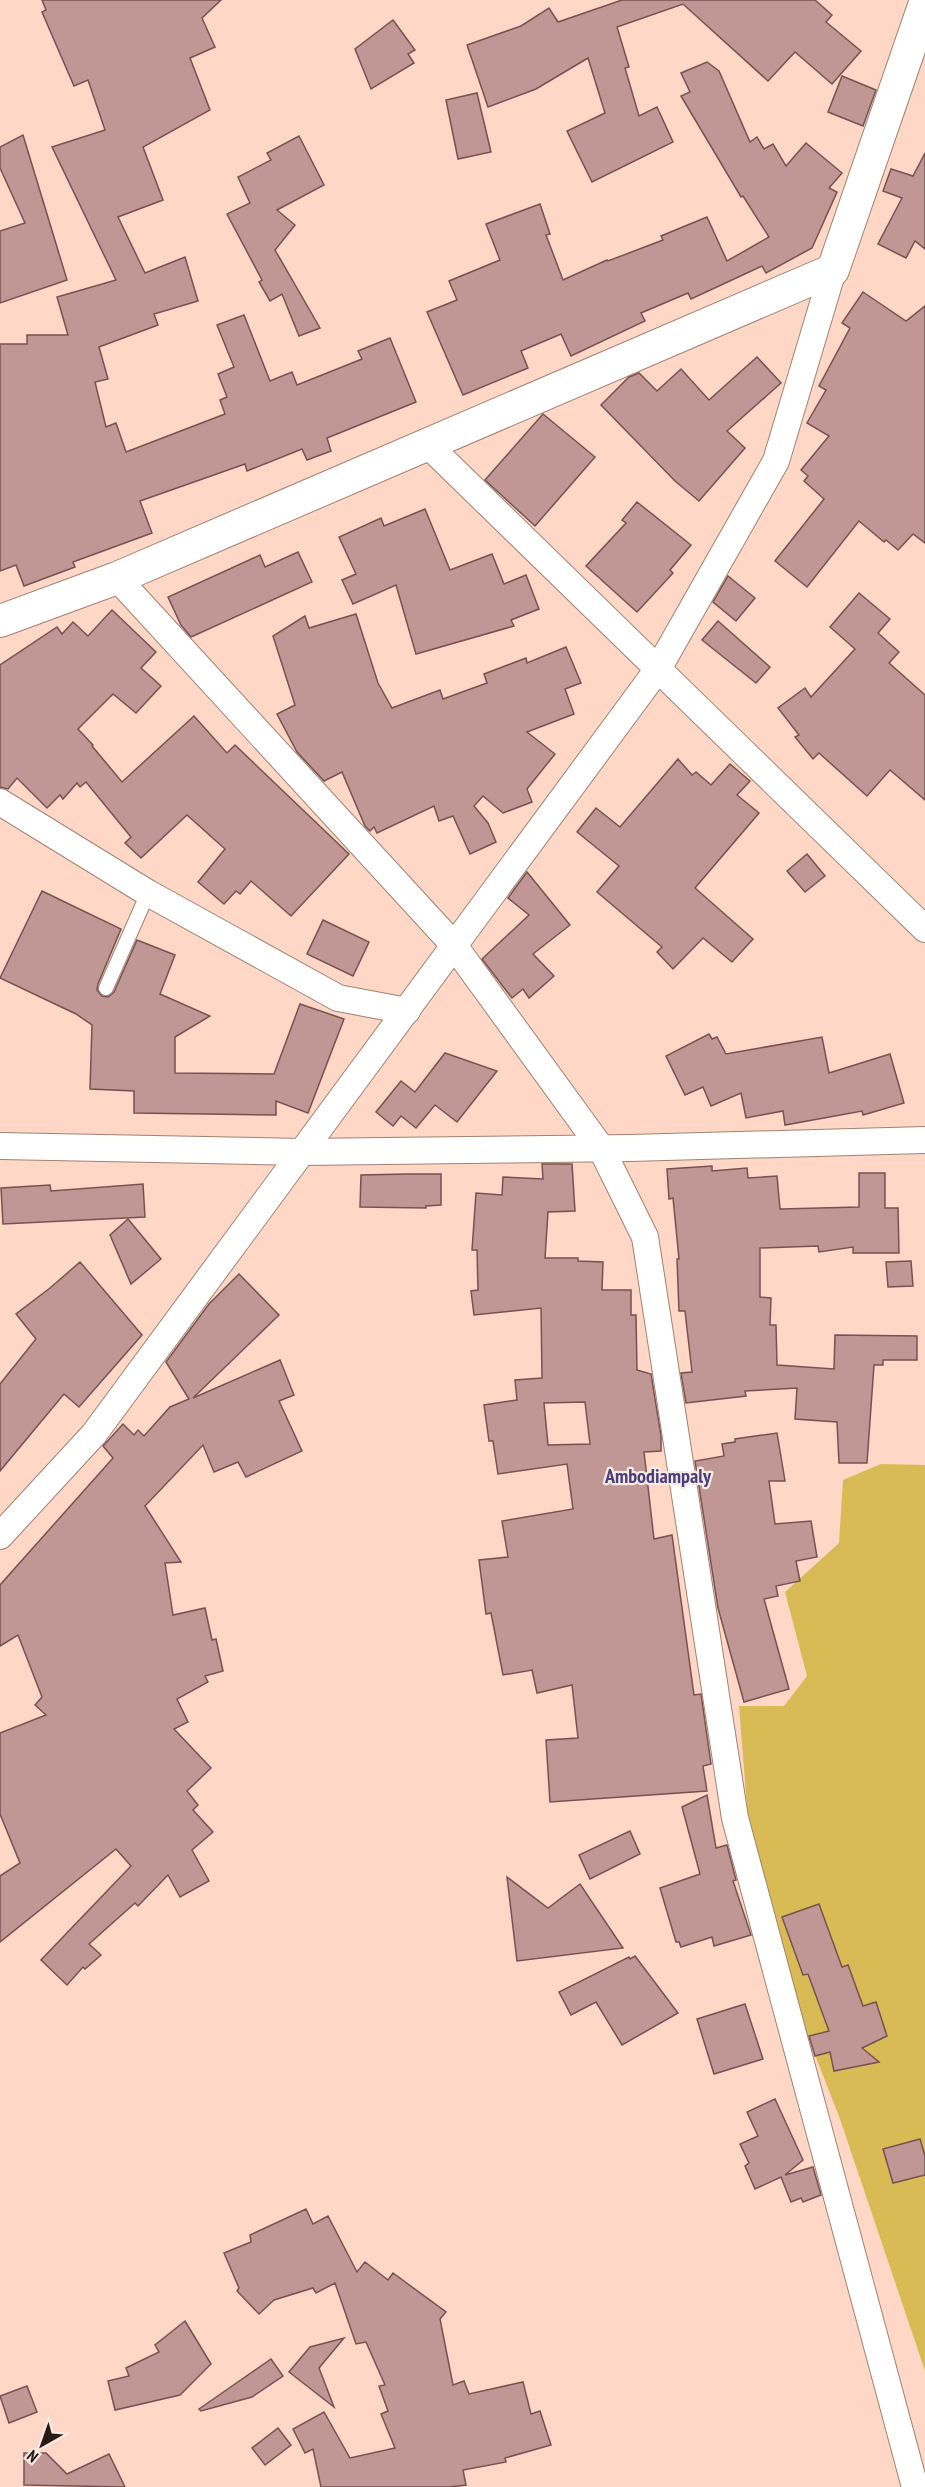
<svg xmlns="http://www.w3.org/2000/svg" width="925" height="2487" viewBox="0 0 925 2487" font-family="'PT Sans Narrow',sans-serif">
  <rect width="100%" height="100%" fill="#fed7c6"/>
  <polygon fill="#d9bb55" points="881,1464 925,1465 925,2371 840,2119 794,2001 749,1832 739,1706 784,1706 807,1676 785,1592 839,1543 843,1480"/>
  <g fill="#c09795" stroke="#775251" stroke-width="1.5" fill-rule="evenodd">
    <polygon points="42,0 221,0 202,18 215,47 190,58 210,110 143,147 163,200 118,217 145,273 185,257 198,301 154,314 158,325 99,347 108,379 95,382 106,427 116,423 126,452 225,414 220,400 227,397 218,374 234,367 217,325 244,315 270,381 292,372 297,385 362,359 358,351 390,338 416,402 327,438 331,451 307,460 302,449 247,471 245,464 140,501 152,533 73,562 75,567 24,586 16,565 0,571 0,344 27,344 27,335 68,335 57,297 116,280 52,147 105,130 88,80 74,86 42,12 46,10"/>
    <polygon points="622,0 815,0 832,15 826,22 861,51 832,84 795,52 768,81 683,4 617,27 629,67 625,68 639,116 657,107 673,142 592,182 567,131 605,113 588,58 536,89 488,107 467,45 521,26 549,8 558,22"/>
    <polygon points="393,20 415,50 408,54 414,63 371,89 355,49"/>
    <polygon points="707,62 719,71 750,142 757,137 764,149 773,144 786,166 806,143 842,173 829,188 837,192 812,248 766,273 762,266 691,299 688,293 641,313 645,321 571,356 561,334 521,351 528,368 463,395 427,312 457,300 449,281 500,260 486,224 540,204 550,234 546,235 563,280 607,260 608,261 663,240 661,236 707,217 727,261 769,237 743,196 741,197 681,96 690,92 681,73"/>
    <polygon points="842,76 876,90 863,126 828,112"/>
    <polygon points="477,93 491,152 458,159 446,100"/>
    <polygon points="23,135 67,280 0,303 0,231 25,223 0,168 0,147"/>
    <polygon points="299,136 324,185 277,210 295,225 275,250 320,328 299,336 282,294 270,301 259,282 262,280 227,214 250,203 238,177 271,160 267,153"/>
    <polygon points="925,153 925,249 915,241 906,258 878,244 902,198 883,191 891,169 913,176"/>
    <polygon points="863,292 906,321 925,306 925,543 913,534 898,550 886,540 884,542 859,521 807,587 775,561 824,499 804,481 808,476 801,470 829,436 807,423 826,390 819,386 850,328 842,323"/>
    <polygon points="757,357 781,383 727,431 745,448 699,501 675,481 601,405 629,377 639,373 657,391 681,369 709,400"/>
    <polygon points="543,414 595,457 535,526 485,480"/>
    <polygon points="637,502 691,545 670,570 673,573 637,612 586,566 626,523 622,520"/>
    <polygon points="425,509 450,570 492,554 504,584 526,575 539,609 511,620 514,626 416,654 396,585 353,604 342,580 356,574 339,537 381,518 384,526"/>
    <polygon points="298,552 312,582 191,637 181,625 168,597 260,555 265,567"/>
    <polygon points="728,576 755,598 736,621 713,602"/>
    <polygon points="859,593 890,619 878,633 899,652 889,663 925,695 925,800 890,770 867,796 819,753 813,759 795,737 799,735 778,708 805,688 811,697 855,649 830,627"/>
    <polygon points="112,610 156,652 141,668 161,686 136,713 113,694 78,729 93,745 92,746 122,782 194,716 227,753 235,745 349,854 291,916 251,881 240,894 236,891 224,904 198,882 225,849 187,815 141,858 125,843 131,837 86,782 80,787 77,783 63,799 60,795 47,808 17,778 8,789 0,787 0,665 57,627 62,634 73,622 88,636"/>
    <polygon points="356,614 378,683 392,708 440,690 443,699 487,683 484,674 526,658 527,663 566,647 581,683 565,689 574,714 527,732 555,754 527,789 532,802 503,813 483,796 474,806 488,823 496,842 470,854 453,816 439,821 434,806 377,833 374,827 370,831 365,826 342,772 324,781 297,752 277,714 295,705 273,636 305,616 309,628"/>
    <polygon points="718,621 770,667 756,683 702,640"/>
    <polygon points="678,759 692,775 696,772 711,785 730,764 750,781 737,795 759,813 695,888 753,939 732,962 703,938 673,969 657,952 662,947 597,892 619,866 577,832 596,808 620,827"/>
    <polygon points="807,854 825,876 805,892 787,871"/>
    <polygon points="527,872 570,925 533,954 554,976 529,998 523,989 512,998 482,959 529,915 508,898"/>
    <polygon points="42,891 121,929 98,984 97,990 102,996 108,997 114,992 137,940 175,955 160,994 210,1016 175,1037 175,1073 274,1074 300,1004 344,1019 308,1113 276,1101 276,1115 134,1113 134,1091 90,1089 92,1025 76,1014 0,978"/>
    <polygon points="323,920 369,942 353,976 307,954"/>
    <polygon points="709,1034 712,1039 717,1037 726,1054 822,1037 829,1073 890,1054 904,1103 863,1115 862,1111 785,1125 783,1111 746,1118 741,1093 711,1106 703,1087 685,1095 666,1056"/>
    <polygon points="445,1053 497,1071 457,1122 435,1105 416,1128 401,1116 393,1126 376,1112 401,1081 415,1092"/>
    <path d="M542,1164H572L575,1211L548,1212L545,1258H578V1261L603,1262L602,1290H631V1315H636L637,1370L651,1374L661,1436V1451L644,1452L654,1539L672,1535L694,1695L701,1694L711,1764L703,1766L707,1791L550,1802L546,1740L578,1738L572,1685L537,1693L532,1670L503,1675L491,1613L486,1614L479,1560L508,1557L502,1521L573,1509L567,1464L498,1474L493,1441H489L484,1405L517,1400L515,1380L542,1378L541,1308L474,1315L471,1291L478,1290L477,1250H472L476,1193L502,1195L503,1177L543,1179ZM585,1402L590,1444L548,1445L544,1403Z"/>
    <polygon points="712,1166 712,1171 747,1168 748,1178 777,1176 780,1209 859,1207 859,1173 885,1173 885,1208 898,1208 899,1253 853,1253 853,1247 819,1252 818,1246 760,1248 760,1297 771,1298 770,1325 776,1325 777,1365 834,1369 835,1335 917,1336 917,1360 883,1360 883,1365 874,1365 867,1463 839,1463 837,1422 795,1419 797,1388 745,1391 746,1396 686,1403 681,1373 692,1372 685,1311 679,1311 677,1259 679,1259 673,1198 669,1199 667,1169"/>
    <polygon points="408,1174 441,1174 441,1205 426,1206 426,1208 360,1207 361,1175"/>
    <polygon points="143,1184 145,1217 3,1224 1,1188 50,1185 51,1191"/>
    <polygon points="128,1219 161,1259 131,1284 110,1235"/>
    <polygon points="911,1261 913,1286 888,1287 886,1262"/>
    <polygon points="80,1262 142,1335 79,1407 64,1394 0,1471 0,1384 36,1339 16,1314 50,1288"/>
    <polygon points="239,1274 279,1315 193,1398 280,1360 294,1395 279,1401 302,1451 246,1477 238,1462 214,1472 203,1445 145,1506 181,1562 165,1563 173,1615 205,1608 212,1640 216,1639 223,1671 205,1676 208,1682 177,1699 188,1722 174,1729 211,1768 187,1791 198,1805 193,1810 213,1832 192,1850 209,1881 180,1897 168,1875 138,1906 135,1903 89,1944 101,1955 85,1969 83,1967 67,1985 41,1960 131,1866 116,1849 0,1942 0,1876 20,1863 0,1814 0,1733 46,1715 35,1705 42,1697 18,1635 0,1646 0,1585 113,1458 103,1446 123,1424 134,1435 138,1430 144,1436 170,1407 189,1399 166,1362 209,1304"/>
    <polygon points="777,1433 785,1481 769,1481 775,1524 811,1521 817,1557 796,1561 800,1581 776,1586 778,1596 764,1599 789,1689 744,1702 718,1608 695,1461 724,1456 722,1444 735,1442 735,1439"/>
    <polygon points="707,1795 716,1848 727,1845 736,1880 733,1881 751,1935 714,1946 712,1937 681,1947 679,1942 676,1942 660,1888 700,1874 682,1807"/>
    <polygon points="630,1831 640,1854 590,1879 579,1855"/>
    <polygon points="507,1877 548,1908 580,1884 623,1948 517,1961"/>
    <polygon points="819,1904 842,1967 848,1965 863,2006 876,2002 887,2036 862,2048 879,2062 834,2071 830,2052 815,2056 809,2036 829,2031 808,1974 803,1975 782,1917"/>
    <polygon points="635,1956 678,2013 622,2045 596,2002 571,2015 559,1992 629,1957 630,1959"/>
    <polygon points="745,2004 763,2059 714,2074 697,2019"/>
    <polygon points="775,2099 803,2160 785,2175 813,2167 821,2195 803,2202 801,2198 791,2202 781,2177 755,2189 745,2166 749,2163 740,2144 758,2136 747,2112"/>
    <polygon points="920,2139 925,2156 925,2175 893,2183 883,2149"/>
    <polygon points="306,2209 313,2224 328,2216 357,2272 365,2262 388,2280 393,2273 446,2312 440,2319 453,2385 464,2381 469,2394 523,2382 531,2414 540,2411 551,2445 505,2458 506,2462 463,2470 466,2485 449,2487 321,2487 313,2449 305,2453 293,2429 324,2412 350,2458 395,2448 381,2414 388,2411 379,2386 385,2385 366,2342 356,2344 335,2283 316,2293 313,2288 274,2300 259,2314 237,2291 239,2288 224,2253 251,2242 250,2235"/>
    <polygon points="185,2321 211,2364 180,2395 115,2410 108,2381 129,2376 126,2368 159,2352 155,2345"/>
    <polygon points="344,2338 319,2368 334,2407 289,2372 310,2347"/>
    <polygon points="271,2359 283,2376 252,2397 201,2411 199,2409"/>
    <polygon points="27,2386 37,2412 9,2423 0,2396"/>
    <polygon points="278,2428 291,2445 265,2465 252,2448"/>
    <polygon points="24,2453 46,2453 67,2474 109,2454 125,2487 24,2485"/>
  </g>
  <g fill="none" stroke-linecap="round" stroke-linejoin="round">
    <g stroke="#a38070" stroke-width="16">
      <polyline id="service" points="106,988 148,893"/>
    </g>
    <g stroke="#a38070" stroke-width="28">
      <g id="minor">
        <polyline points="428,445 925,929"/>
        <polyline points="117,578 453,944 601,1148 645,1237 735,1818 915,2487"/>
        <polyline points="0,802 148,893 338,998 407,1011"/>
        <polyline points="0,1146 301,1152 630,1148 925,1140"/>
        <polyline points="0,1536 94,1434 658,669 776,461 833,270"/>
      </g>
    </g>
    <g stroke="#a38070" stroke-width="34">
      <polyline id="tertiary" points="0,621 117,578 833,270 925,3"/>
    </g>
    <use href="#service" stroke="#fff" stroke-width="14"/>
    <use href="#minor" stroke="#fff" stroke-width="26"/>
    <use href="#tertiary" stroke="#fff" stroke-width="32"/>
  </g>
  <g text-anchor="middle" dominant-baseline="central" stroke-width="4.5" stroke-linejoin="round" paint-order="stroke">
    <g font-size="20" font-weight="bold" fill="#47417e" stroke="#faeae3">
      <text x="658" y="1476">Ambodiampaly</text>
    </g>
  </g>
  <g transform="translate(42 2445) rotate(220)" stroke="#faeae3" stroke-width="4.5" paint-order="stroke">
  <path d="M0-4.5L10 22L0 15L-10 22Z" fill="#281a14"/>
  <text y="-9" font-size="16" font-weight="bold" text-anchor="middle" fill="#281a14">N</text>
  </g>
</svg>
